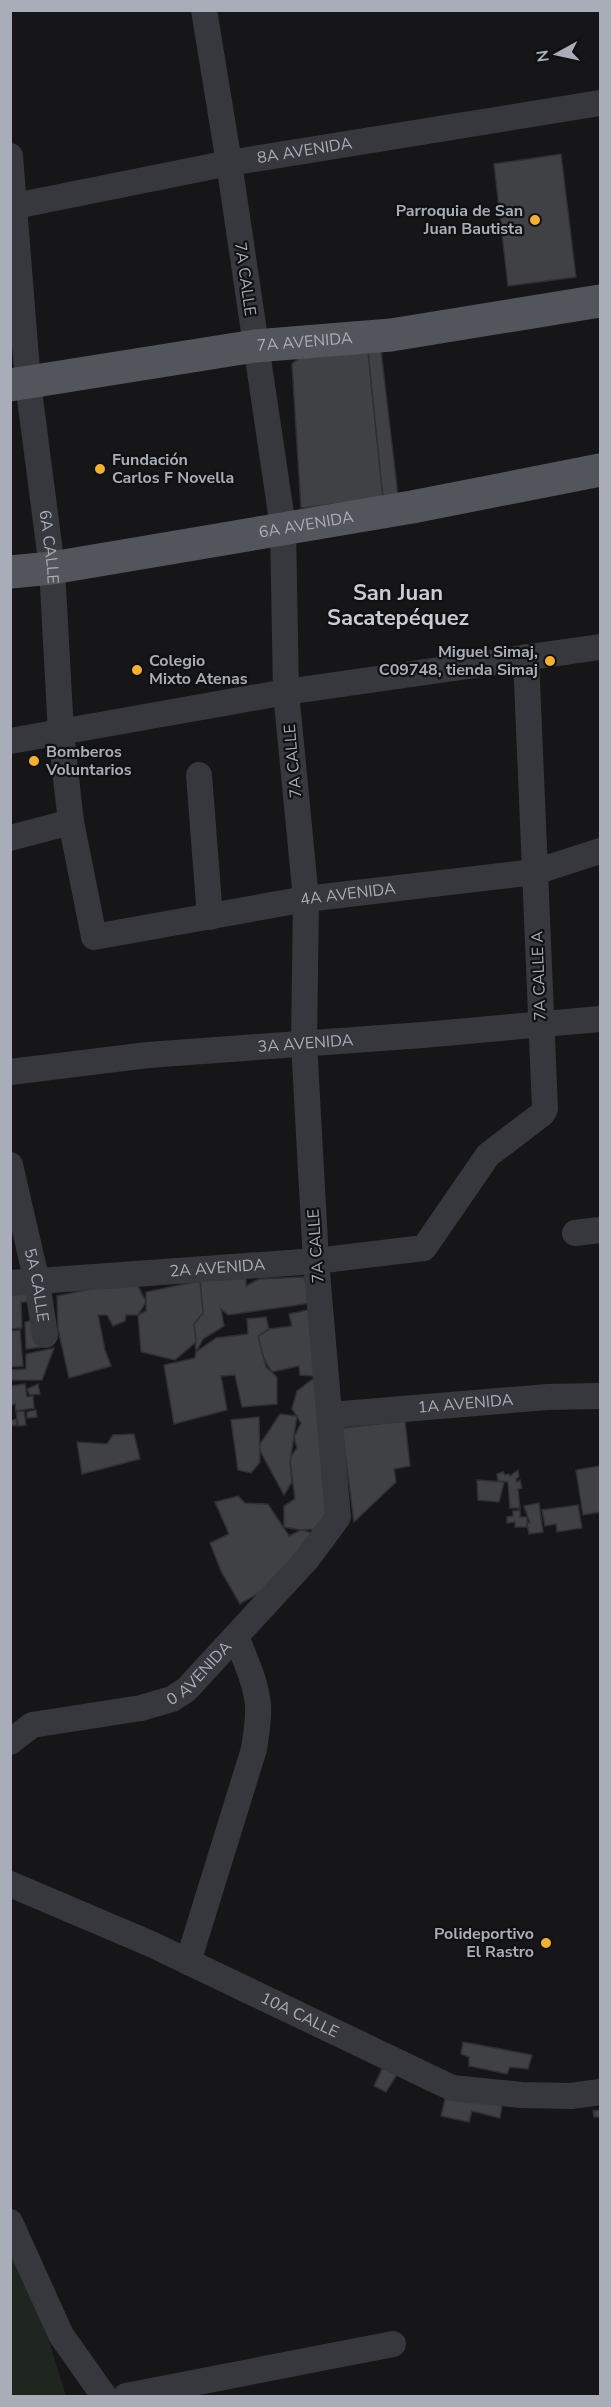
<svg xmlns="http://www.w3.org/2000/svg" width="611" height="2407" viewBox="0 0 611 2407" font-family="'Nunito Sans',sans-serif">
  <rect width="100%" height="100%" fill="#161618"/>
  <polygon fill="#1e261f" points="10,2249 49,2341 66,2396 11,2396"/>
  <g fill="#404145" stroke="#303034" stroke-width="1.5">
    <polygon points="561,154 576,277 508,286 494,164"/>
    <polygon points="368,351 383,498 301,508 292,364 299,358"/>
    <polygon points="368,351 381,351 398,496 383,498"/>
    <polygon points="246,1277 246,1286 259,1279 304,1277 312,1303 228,1315 221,1309 224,1326 203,1339 196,1352 194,1324 203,1313 200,1281"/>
    <polygon points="200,1281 203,1313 194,1324 196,1342 175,1360 141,1352 138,1315 146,1311 146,1292"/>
    <polygon points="106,1286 138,1286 146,1302 138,1315 126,1315 125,1321 113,1326 107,1315 98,1315 105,1350 111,1366 69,1378 58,1329 57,1296"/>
    <polygon points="34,1293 34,1302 21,1302 22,1328 10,1329 10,1295"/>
    <polygon points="321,1307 327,1377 300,1375 299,1366 272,1372 262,1356 258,1336 269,1329 292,1326 289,1314"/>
    <polygon points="266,1317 269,1329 258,1336 266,1367 277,1377 277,1404 242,1407 235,1375 221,1376 227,1410 174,1424 164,1365 195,1358 196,1352 216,1338 248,1334 247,1319"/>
    <polygon points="40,1319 43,1347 26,1349 25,1322"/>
    <polygon points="20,1330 23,1366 10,1367 10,1331"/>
    <polygon points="54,1348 42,1380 10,1380 10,1370 26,1369 26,1354"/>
    <polygon points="314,1378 329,1528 301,1530 284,1527 284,1506 295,1499 290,1462 291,1456 297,1448 294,1437 301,1423 292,1409 297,1391"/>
    <polygon points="25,1384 27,1397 33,1396 34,1408 16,1411 15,1404 10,1405 10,1386"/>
    <polygon points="38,1384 40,1394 30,1395 27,1389"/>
    <polygon points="36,1410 37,1417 27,1418 27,1412"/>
    <polygon points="24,1411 26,1425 18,1426 16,1412"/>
    <polygon points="280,1414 297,1416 290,1462 292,1482 284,1495 258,1447"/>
    <polygon points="259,1417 260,1462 251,1473 238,1470 231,1420"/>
    <polygon points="16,1419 17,1425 10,1426 10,1421"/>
    <polygon points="405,1421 410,1466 394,1469 396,1482 354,1522 342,1428"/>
    <polygon points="134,1434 140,1459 82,1474 77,1442 107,1444 113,1435"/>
    <polygon points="600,1466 600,1512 583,1515 576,1470"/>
    <polygon points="518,1470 519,1477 516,1479 517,1482 520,1480 522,1488 518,1489 520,1508 510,1508 508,1482 498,1481 497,1474 503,1472 505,1475 509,1474 510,1476"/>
    <polygon points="477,1480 504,1482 499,1502 478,1500"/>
    <polygon points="238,1496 245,1503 268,1504 289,1536 301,1530 317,1534 260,1592 240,1604 221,1571 210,1543 229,1534 215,1502"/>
    <polygon points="539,1503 543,1532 529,1534 527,1523 530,1523 524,1506"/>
    <polygon points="578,1505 582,1528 557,1532 556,1524 545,1526 542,1510"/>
    <polygon points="520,1510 520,1517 527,1517 527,1527 515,1527 515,1522 507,1523 507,1517 513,1516 513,1511"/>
    <polygon points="463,2042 532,2055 528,2069 510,2067 507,2074 469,2066 469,2057 461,2054"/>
    <polygon points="383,2067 399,2071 386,2092 374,2086"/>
    <polygon points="446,2095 502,2105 500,2118 472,2111 469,2122 441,2116"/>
    <polygon points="600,2110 600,2117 594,2117 593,2111"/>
  </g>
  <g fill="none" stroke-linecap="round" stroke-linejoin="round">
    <g stroke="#37383d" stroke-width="26">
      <path id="s1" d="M10,156L28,383L52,568L61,733L71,822L94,937L306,899L535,872L600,851"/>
      <path id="s2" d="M10,207L229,163L600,103"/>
      <polyline points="10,741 286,692 600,647"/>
      <polyline points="199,775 210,917"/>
      <polyline points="10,838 71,822"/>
      <path id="s3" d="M10,1072L148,1055L423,1035L600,1019"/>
      <path id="s4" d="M10,1165L37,1282L45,1335"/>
      <polyline points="575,1233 600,1230"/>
      <path id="s5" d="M10,1283L316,1261L424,1248L488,1155L542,1114L545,1109L526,657"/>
      <path id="s6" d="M331,1415L548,1397L600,1396"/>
      <path id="s7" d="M10,1742L32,1725L141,1708L172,1699L186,1690L307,1559L338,1517L316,1261L304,1043L306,899L286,692L283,527L229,163L204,10"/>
      <path id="s8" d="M10,1884L151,1944L452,2088L521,2095L571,2096L600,2092"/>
      <path d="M188,1962L254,1749C256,1735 259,1719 258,1705C256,1681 244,1658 236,1636"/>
      <polyline points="10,2222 61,2335 104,2396"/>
      <polyline points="126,2396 393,2344"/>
    </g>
    <g stroke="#53555c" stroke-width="33">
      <path id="s9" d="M10,385L255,346L391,335L600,301"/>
      <path id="s10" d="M10,572L52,568L412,507L600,470"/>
    </g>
  </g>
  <g fill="#f2b134" stroke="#111113" stroke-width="2">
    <circle cx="535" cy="220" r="6"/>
    <circle cx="100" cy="469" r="6"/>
    <circle cx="550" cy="661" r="6"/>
    <circle cx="137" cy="670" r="6"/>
    <circle cx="34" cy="761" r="6"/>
    <circle cx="546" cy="1943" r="6"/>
  </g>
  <g text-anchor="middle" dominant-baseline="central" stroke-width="4.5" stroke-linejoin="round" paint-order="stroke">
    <g font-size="16" fill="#a8adb8" stroke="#111113">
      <text stroke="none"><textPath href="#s2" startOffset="300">8A AVENIDA</textPath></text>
      <text transform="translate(245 279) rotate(82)">7A CALLE</text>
      <text stroke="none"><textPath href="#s9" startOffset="298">7A AVENIDA</textPath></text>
      <text stroke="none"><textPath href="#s10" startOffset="300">6A AVENIDA</textPath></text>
      <text stroke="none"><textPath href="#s1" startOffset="393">6A CALLE</textPath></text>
      <text transform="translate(293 761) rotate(-95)">7A CALLE</text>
      <text stroke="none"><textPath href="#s1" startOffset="1044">4A AVENIDA</textPath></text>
      <text transform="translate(539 976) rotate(-92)">7A CALLE A</text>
      <text stroke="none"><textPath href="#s3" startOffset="297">3A AVENIDA</textPath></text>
      <text transform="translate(316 1246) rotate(-94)">7A CALLE</text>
      <text stroke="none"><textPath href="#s5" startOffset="208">2A AVENIDA</textPath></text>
      <text stroke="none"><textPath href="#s4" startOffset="123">5A CALLE</textPath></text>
      <text stroke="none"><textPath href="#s6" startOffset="135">1A AVENIDA</textPath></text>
      <text stroke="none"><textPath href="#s7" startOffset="208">0 AVENIDA</textPath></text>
      <text stroke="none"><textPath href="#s8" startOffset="318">10A CALLE</textPath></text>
    </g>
    <g font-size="16" font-weight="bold" fill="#a8adb8" stroke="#111113" text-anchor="end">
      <text x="523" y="211">Parroquia de San<tspan x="523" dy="18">Juan Bautista</tspan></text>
      <text x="112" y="460" text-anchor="start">Fundación<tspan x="112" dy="18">Carlos F Novella</tspan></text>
      <text x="538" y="652">Miguel Simaj,<tspan x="538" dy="18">C09748, tienda Simaj</tspan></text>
      <text x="149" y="661" text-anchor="start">Colegio<tspan x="149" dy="18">Mixto Atenas</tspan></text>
      <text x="46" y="752" text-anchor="start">Bomberos<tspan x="46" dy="18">Voluntarios</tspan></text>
      <text x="534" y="1934">Polideportivo<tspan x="534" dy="18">El Rastro</tspan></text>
    </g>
    <g font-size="22" font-weight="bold" fill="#c9ccd4" stroke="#111113">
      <text x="398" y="593">San Juan<tspan x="398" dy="25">Sacatepéquez</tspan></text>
    </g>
  </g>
  <rect width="611" height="2407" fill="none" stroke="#a8adb8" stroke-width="24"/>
  <g transform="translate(557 54) rotate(262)" stroke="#111113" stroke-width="4.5" paint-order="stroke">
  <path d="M0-4.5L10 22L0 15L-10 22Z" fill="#a8adb8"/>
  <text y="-9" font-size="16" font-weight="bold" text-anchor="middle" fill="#a8adb8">N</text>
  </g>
</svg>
